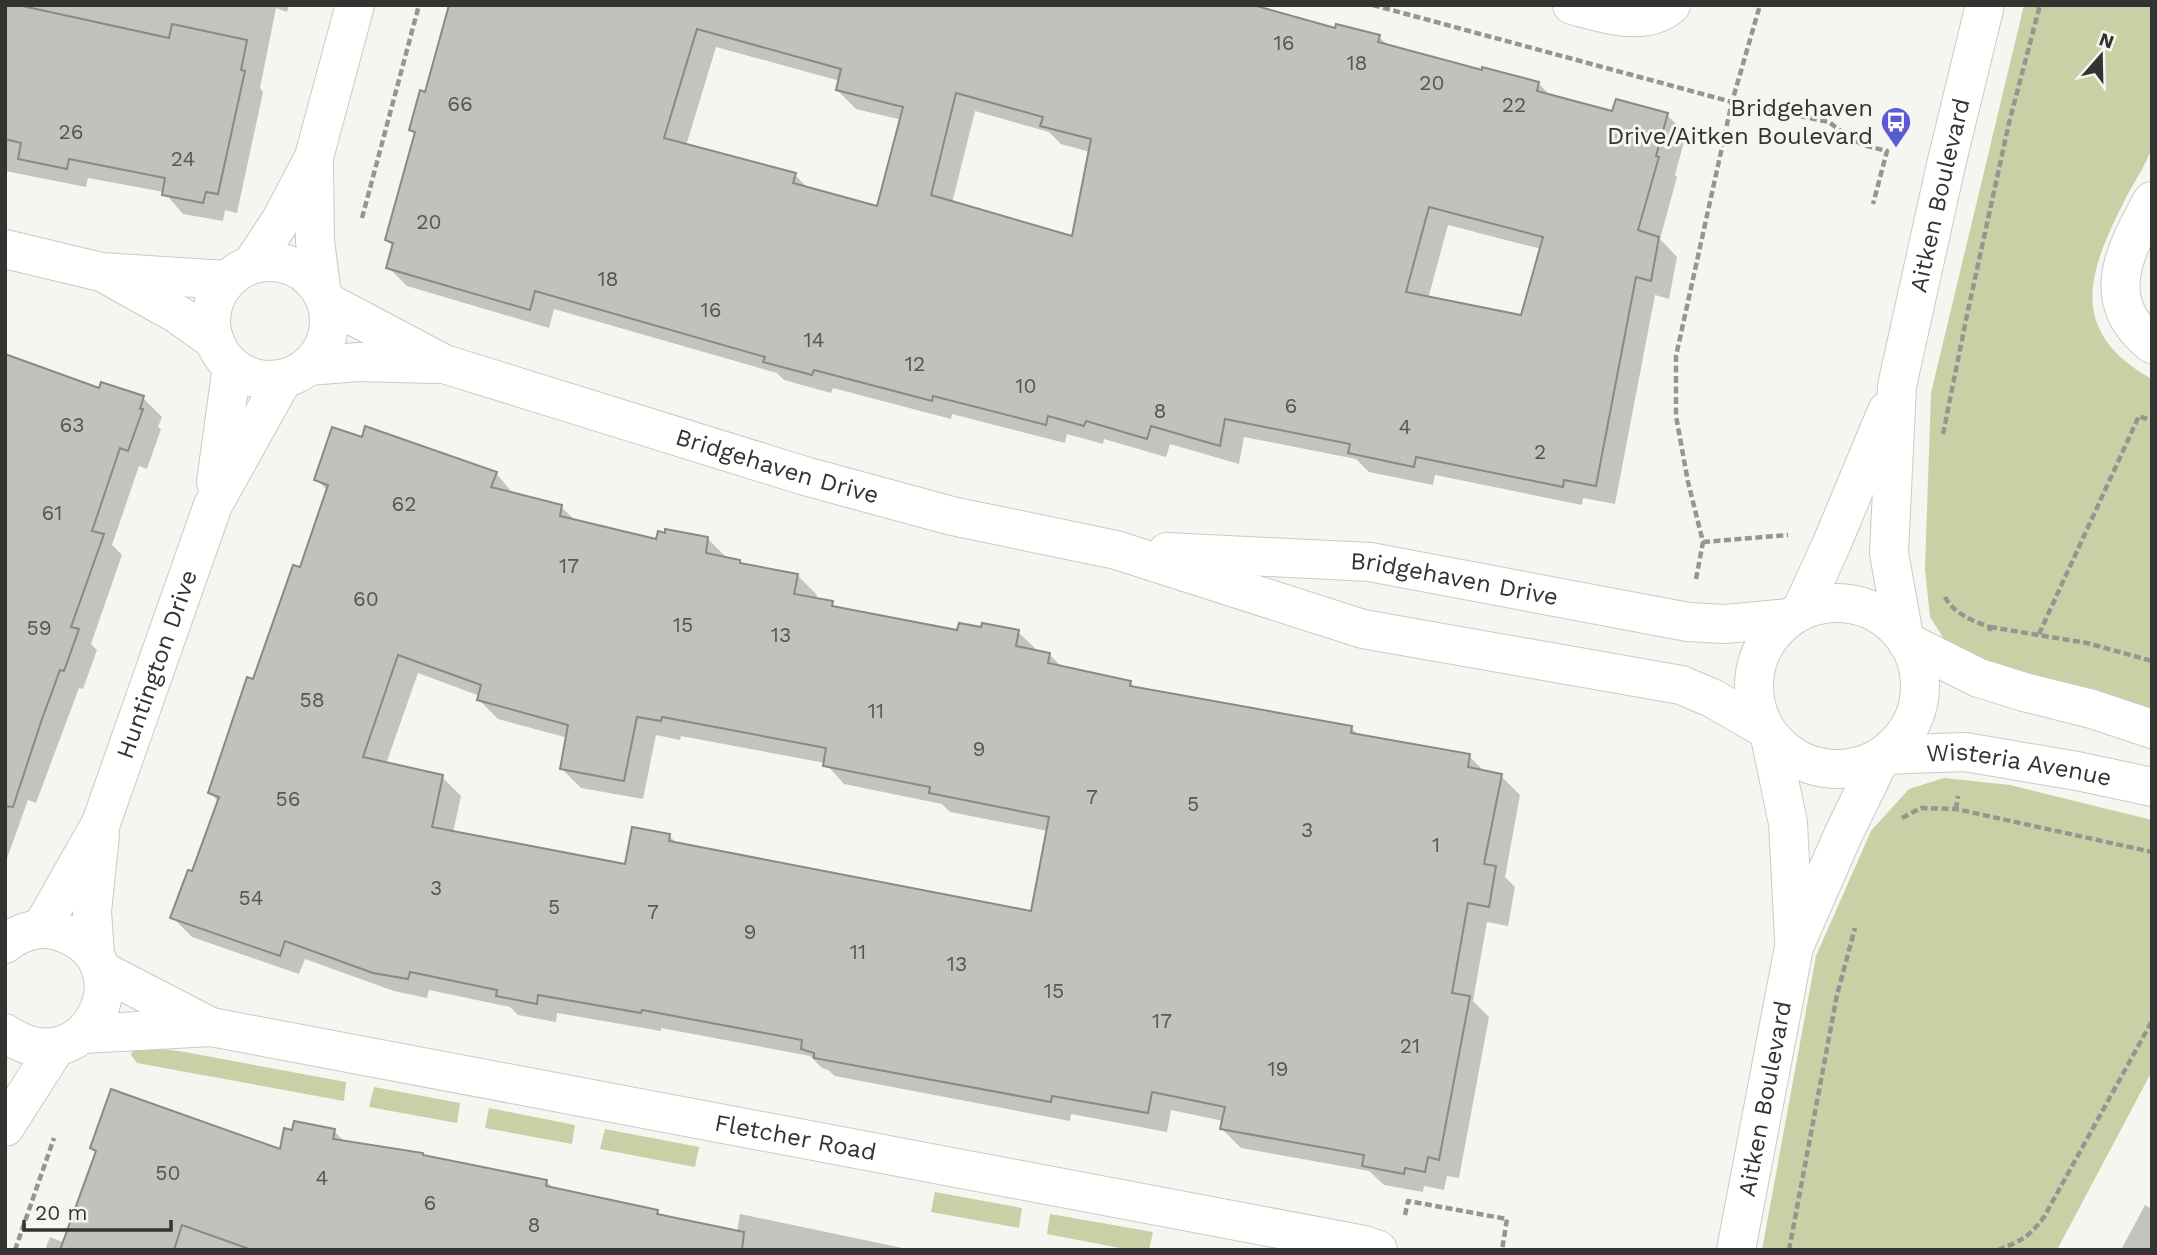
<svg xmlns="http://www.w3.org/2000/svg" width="2157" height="1255" viewBox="0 0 2157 1255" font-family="'Work Sans',sans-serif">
  <rect width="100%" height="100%" fill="#f4f6ef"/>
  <g fill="#c7d1a5">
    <path d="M2024,5H2152C2152,41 2152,77 2152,112C2152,124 2154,139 2151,150C2146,164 2136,179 2129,192C2091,266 2062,329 2152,379V709L1999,666L1946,642L1930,617L1925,569L1931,393Z"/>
    <polygon points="1944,778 2010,785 2152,820 2152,1071 2057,1250 1762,1250 1816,956 1871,831 1909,789"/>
    <polygon points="135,1046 179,1051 346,1082 344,1101 137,1063 131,1055"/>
    <polygon points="374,1087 460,1103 457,1123 369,1107"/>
    <polygon points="489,1108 575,1125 572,1144 485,1128"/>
    <polygon points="605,1129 699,1147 695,1167 600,1149"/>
    <polygon points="935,1192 1022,1208 1019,1228 931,1212"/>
    <polygon points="1050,1214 1153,1232 1149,1250 1130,1250 1047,1234"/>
  </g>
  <g fill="#0003" fill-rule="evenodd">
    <polygon points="5,5 289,5 287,12 276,8 260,88 263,92 237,213 225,210 223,221 183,214 164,192 88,178 86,187 5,171"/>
    <path d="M450,5L1336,31L1379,37L1389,46L1483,72L1538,83L1551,96L1613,113L1667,115L1686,134L1675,175L1677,177L1660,239L1677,257L1669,299L1655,295L1615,504L1583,498L1582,505L1435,475L1433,485L1369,472L1356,459L1244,437L1239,464L1170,444L1166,457L1104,439L1103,444L1067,434L1065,443L952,414L951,419L833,388L831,393L784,380L777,373L554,309L549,328L407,286L388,267L394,247L386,240L416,135L410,130L536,115ZM716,47L840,81L837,90L856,109L902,120L878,208L809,189L795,175L686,146ZM975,111L1049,132L1061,144L1090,152L1073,238L952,203ZM1448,225L1541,249L1522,317L1428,299Z"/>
    <polygon points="5,356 100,390 143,398 162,417 158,427 161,429 147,469 139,466 112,545 122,555 91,644 97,650 83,689 79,688 36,803 28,800 5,864"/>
    <path d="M363,439L496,473L514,495L561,507L576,521L658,542L707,538L727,558L740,561L743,565L797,575L817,595L816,600L832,603L838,609L959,632H1018L1038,651L1050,655L1063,668L1130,683L1137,689L1351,728L1360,736L1469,756L1486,773L1501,776L1520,795L1505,877L1515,887L1508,926L1487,922L1473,1001L1489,1017L1459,1178L1447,1176L1444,1190L1424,1186L1423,1192L1384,1185L1369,1171L1241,1148L1222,1129L1223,1121L1171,1110L1167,1132L1071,1114L1070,1121L835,1076L828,1070L822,1068L810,1056L661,1028V1031L557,1013L556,1022L518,1015L510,1007L429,990L427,998L394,991L305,959L299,974L192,937L172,917L193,873L219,802L210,793L301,569L328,491L316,479ZM418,673L480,696L479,700L498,719L568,738L562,769L581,788L643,799L656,735L680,740L681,736L825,763L844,784L942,804L950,812L1048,831L1032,913L679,845L669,836L626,866L453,833L461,796L442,777L386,764Z"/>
    <polygon points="334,1131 345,1142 546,1181 554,1189 657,1212 662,1217 737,1232 740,1214 912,1250 45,1250 50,1237 65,1243 97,1153 92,1148 281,1151"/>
    <polygon points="2145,1205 2152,1209 2152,1250 2121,1250"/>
  </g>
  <g fill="#c0c2bb" stroke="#898a84" stroke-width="2" fill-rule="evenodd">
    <polygon points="5,5 18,5 169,38 172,24 247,40 241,70 245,71 218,194 206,192 203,203 162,195 165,178 69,159 67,169 18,159 21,143 5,139"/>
    <path d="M449,5H1253L1335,28L1336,24L1380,35L1378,42L1482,70V67L1539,82L1537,91L1612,111L1616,99L1668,113L1656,156L1659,157L1638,230L1659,237L1651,281L1636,277L1596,486L1564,480L1563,487L1416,457L1414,467L1348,453L1350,444L1225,419L1220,446L1151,426L1147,439L1086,421L1084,426L1048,416L1046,425L933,396L932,401L814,370L812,375L763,362L765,357L535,291L530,310L386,268L393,243L385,240L415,132L409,130L420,90L425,92ZM697,29L841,69L836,90L903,107L877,206L793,183L796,173L664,138ZM956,93L1043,117L1040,126L1091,139L1072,236L931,195ZM1429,207L1543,237L1521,315L1406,292Z"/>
    <polygon points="5,354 99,388 101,382 144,396 140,409 143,409 128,451 120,448 92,531 104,534 71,627 79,629 64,671 60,670 42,719 13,807 5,806"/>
    <path d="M365,426L497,472L491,487L562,505L560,516L656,539L658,531L665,533V529L708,537L706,553L740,560V563L798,574L794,594L833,601L832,606L957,630L959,623L981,627L982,623L1019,630L1016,646L1050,653L1048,663L1131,681L1130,686L1352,726L1351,733L1470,754L1468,767L1502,774L1484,864L1496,866L1489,907L1468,903L1452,993L1470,996L1439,1160L1428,1157L1425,1172L1405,1168L1404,1174L1362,1166L1364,1155L1220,1129L1225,1107L1152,1092L1148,1113L1052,1096L1051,1102L814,1058V1053L801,1049L802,1040L642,1010L641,1013L538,995L537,1004L496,996L497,990L410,972L408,979L373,973L285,941L280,956L170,918L188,870L192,871L219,797L208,793L247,677L253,679L293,565L300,567L328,485L314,480L332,427L362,437ZM398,655L481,685L477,700L568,725L560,769L624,781L637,717L661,721L662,717L826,748L823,766L930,787L929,793L1049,817L1031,911L669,841L670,834L632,827L625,864L432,827L443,775L363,757Z"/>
    <polygon points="111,1089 280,1149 284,1128 292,1130 294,1121 335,1129 333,1139 423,1153 423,1155 547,1180 546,1186 658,1210 657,1214 744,1232 742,1250 252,1250 182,1225 174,1250 60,1250 96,1151 90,1148"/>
  </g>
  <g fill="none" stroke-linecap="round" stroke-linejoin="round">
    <g stroke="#cacbc4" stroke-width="40">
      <g id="minor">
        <path d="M1572,5C1603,13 1644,28 1671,5"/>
        <polyline points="314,162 315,241 321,288"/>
        <path d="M2152,201C2125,251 2097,300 2152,344"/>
        <polyline points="5,249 101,272 227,280"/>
        <circle cx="270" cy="321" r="59"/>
        <polyline points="252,264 281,220 314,157 355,5"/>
        <polyline points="109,276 177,314 215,341"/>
        <path id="s1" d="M327,302L444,364L805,476L952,516L1116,550L1363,629L1681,685L1712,698L1764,728"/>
        <polyline points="309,366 358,362 435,364"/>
        <polyline points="216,482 232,366"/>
        <path id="s2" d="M1167,552L1370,562L1688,622L1725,624L1789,618"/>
        <polyline points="1907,642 1979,678 2024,692 2092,709 2152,729"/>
        <path id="s3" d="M1884,755L1965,752L2077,771L2152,787"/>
        <path id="s4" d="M41,929L101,823L213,505L283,379"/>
        <path d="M5,944C20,931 42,925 61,932C149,962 86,1090 5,1033"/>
        <polyline points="95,956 92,911 100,836"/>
        <polyline points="101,970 211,1027"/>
        <path id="s5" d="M83,1034L211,1027L1364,1245L1378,1250"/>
        <polyline points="5,1127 56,1047"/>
      </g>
    </g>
    <g stroke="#cacbc4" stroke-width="40">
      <g id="secondary">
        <circle cx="1837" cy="686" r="83"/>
        <polyline points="1801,611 1832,543 1887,411"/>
        <path id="s6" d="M1904,637L1889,553L1897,386L1946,165L1985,5"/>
        <polyline points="1770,737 1788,823 1794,938"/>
        <path id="s7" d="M1736,1250L1794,947L1843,835L1881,757"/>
      </g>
    </g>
    <g stroke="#949691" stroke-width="4.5" stroke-dasharray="7 3.5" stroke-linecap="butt">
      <polyline points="1373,5 1732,102 1829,122 1851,139 1867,146 1887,151 1873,204"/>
      <polyline points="362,218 419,5"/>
      <polyline points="1943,434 1967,315 2009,123 2040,5"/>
      <polyline points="1703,542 1788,535"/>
      <polyline points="1696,579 1703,542 1688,482 1676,416 1676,356 1732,102 1760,5"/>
      <path d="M1945,597C1954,614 1973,621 1990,627L1989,633"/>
      <polyline points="1990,627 2087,643 2152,661"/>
      <polyline points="2039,634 2139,416 2152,421"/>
      <polyline points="1956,809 1958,796"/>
      <polyline points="1902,818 1921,808 1956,809 2152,852"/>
      <polyline points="1405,1215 1408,1201 1507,1219 1502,1250"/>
      <polyline points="15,1250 54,1138"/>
      <polyline points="1789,1250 1837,995 1855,928"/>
      <path d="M1998,1250C2021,1241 2029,1237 2044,1217L2152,1021"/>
    </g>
    <use href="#minor" stroke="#fff" stroke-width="38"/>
    <use href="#secondary" stroke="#fff" stroke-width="38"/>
  </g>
  <defs>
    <g id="bus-pin" transform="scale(1.575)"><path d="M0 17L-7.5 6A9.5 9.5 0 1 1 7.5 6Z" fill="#5a5bd3" stroke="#f4f6ef"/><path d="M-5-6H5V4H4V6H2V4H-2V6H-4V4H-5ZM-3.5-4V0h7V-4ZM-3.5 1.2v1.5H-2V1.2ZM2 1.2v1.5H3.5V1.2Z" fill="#fff"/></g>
  </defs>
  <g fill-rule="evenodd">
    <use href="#bus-pin" x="1896" y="122"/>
  </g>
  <g text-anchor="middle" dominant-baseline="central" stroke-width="6" stroke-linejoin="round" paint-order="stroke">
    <g font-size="21" fill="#565854">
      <text x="1284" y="42">16</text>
      <text x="1357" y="62">18</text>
      <text x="1432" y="82">20</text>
      <text x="460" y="103">66</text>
      <text x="1514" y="104">22</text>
      <text x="71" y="131">26</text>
      <text x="183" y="158">24</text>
      <text x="429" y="221">20</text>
      <text x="608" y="278">18</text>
      <text x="711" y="309">16</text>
      <text x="814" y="339">14</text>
      <text x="915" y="363">12</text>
      <text x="1026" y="385">10</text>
      <text x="1291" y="405">6</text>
      <text x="1160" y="410">8</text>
      <text x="72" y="424">63</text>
      <text x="1405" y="426">4</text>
      <text x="1540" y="451">2</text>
      <text x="404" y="503">62</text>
      <text x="52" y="512">61</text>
      <text x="569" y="565">17</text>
      <text x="366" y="598">60</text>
      <text x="683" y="624">15</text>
      <text x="39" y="627">59</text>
      <text x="781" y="634">13</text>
      <text x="312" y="699">58</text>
      <text x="876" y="710">11</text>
      <text x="979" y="748">9</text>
      <text x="1092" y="796">7</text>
      <text x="288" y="798">56</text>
      <text x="1193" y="803">5</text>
      <text x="1307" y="829">3</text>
      <text x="1436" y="844">1</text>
      <text x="436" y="887">3</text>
      <text x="251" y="897">54</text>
      <text x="554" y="906">5</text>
      <text x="653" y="911">7</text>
      <text x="750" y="931">9</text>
      <text x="858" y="951">11</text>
      <text x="957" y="963">13</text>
      <text x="1054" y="990">15</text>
      <text x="1162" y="1020">17</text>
      <text x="1410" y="1045">21</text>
      <text x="1278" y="1068">19</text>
      <text x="168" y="1172">50</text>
      <text x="322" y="1177">4</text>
      <text x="430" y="1202">6</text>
      <text x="534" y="1224">8</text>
    </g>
    <g font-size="24" fill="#333431" stroke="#f4f6ef" text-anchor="end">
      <text x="1873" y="108">Bridgehaven<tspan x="1873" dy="28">Drive/Aitken Boulevard</tspan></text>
    </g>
    <g font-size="24" fill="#333431" stroke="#f4f6ef">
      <text stroke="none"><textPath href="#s6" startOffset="448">Aitken Boulevard</textPath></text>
      <text stroke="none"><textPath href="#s1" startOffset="481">Bridgehaven Drive</textPath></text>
      <text stroke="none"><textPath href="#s2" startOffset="289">Bridgehaven Drive</textPath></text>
      <text stroke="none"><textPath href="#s4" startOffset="290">Huntington Drive</textPath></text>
      <text stroke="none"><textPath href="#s3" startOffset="136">Wisteria Avenue</textPath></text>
      <text stroke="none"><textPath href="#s7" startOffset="154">Aitken Boulevard</textPath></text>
      <text stroke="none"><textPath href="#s5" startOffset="723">Fletcher Road</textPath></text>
    </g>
  </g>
  <rect width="2157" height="1255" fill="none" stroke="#333431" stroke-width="14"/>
  <g transform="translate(2101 56) rotate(20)" stroke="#f4f6ef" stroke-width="5" paint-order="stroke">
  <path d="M0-5L12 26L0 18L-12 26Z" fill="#333431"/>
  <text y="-10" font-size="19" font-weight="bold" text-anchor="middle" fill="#333431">N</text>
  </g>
  <path d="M24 1220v10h147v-10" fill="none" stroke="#333431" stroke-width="3.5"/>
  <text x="35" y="1220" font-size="21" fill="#333431" stroke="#f4f6ef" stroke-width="5" paint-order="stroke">20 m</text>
</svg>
